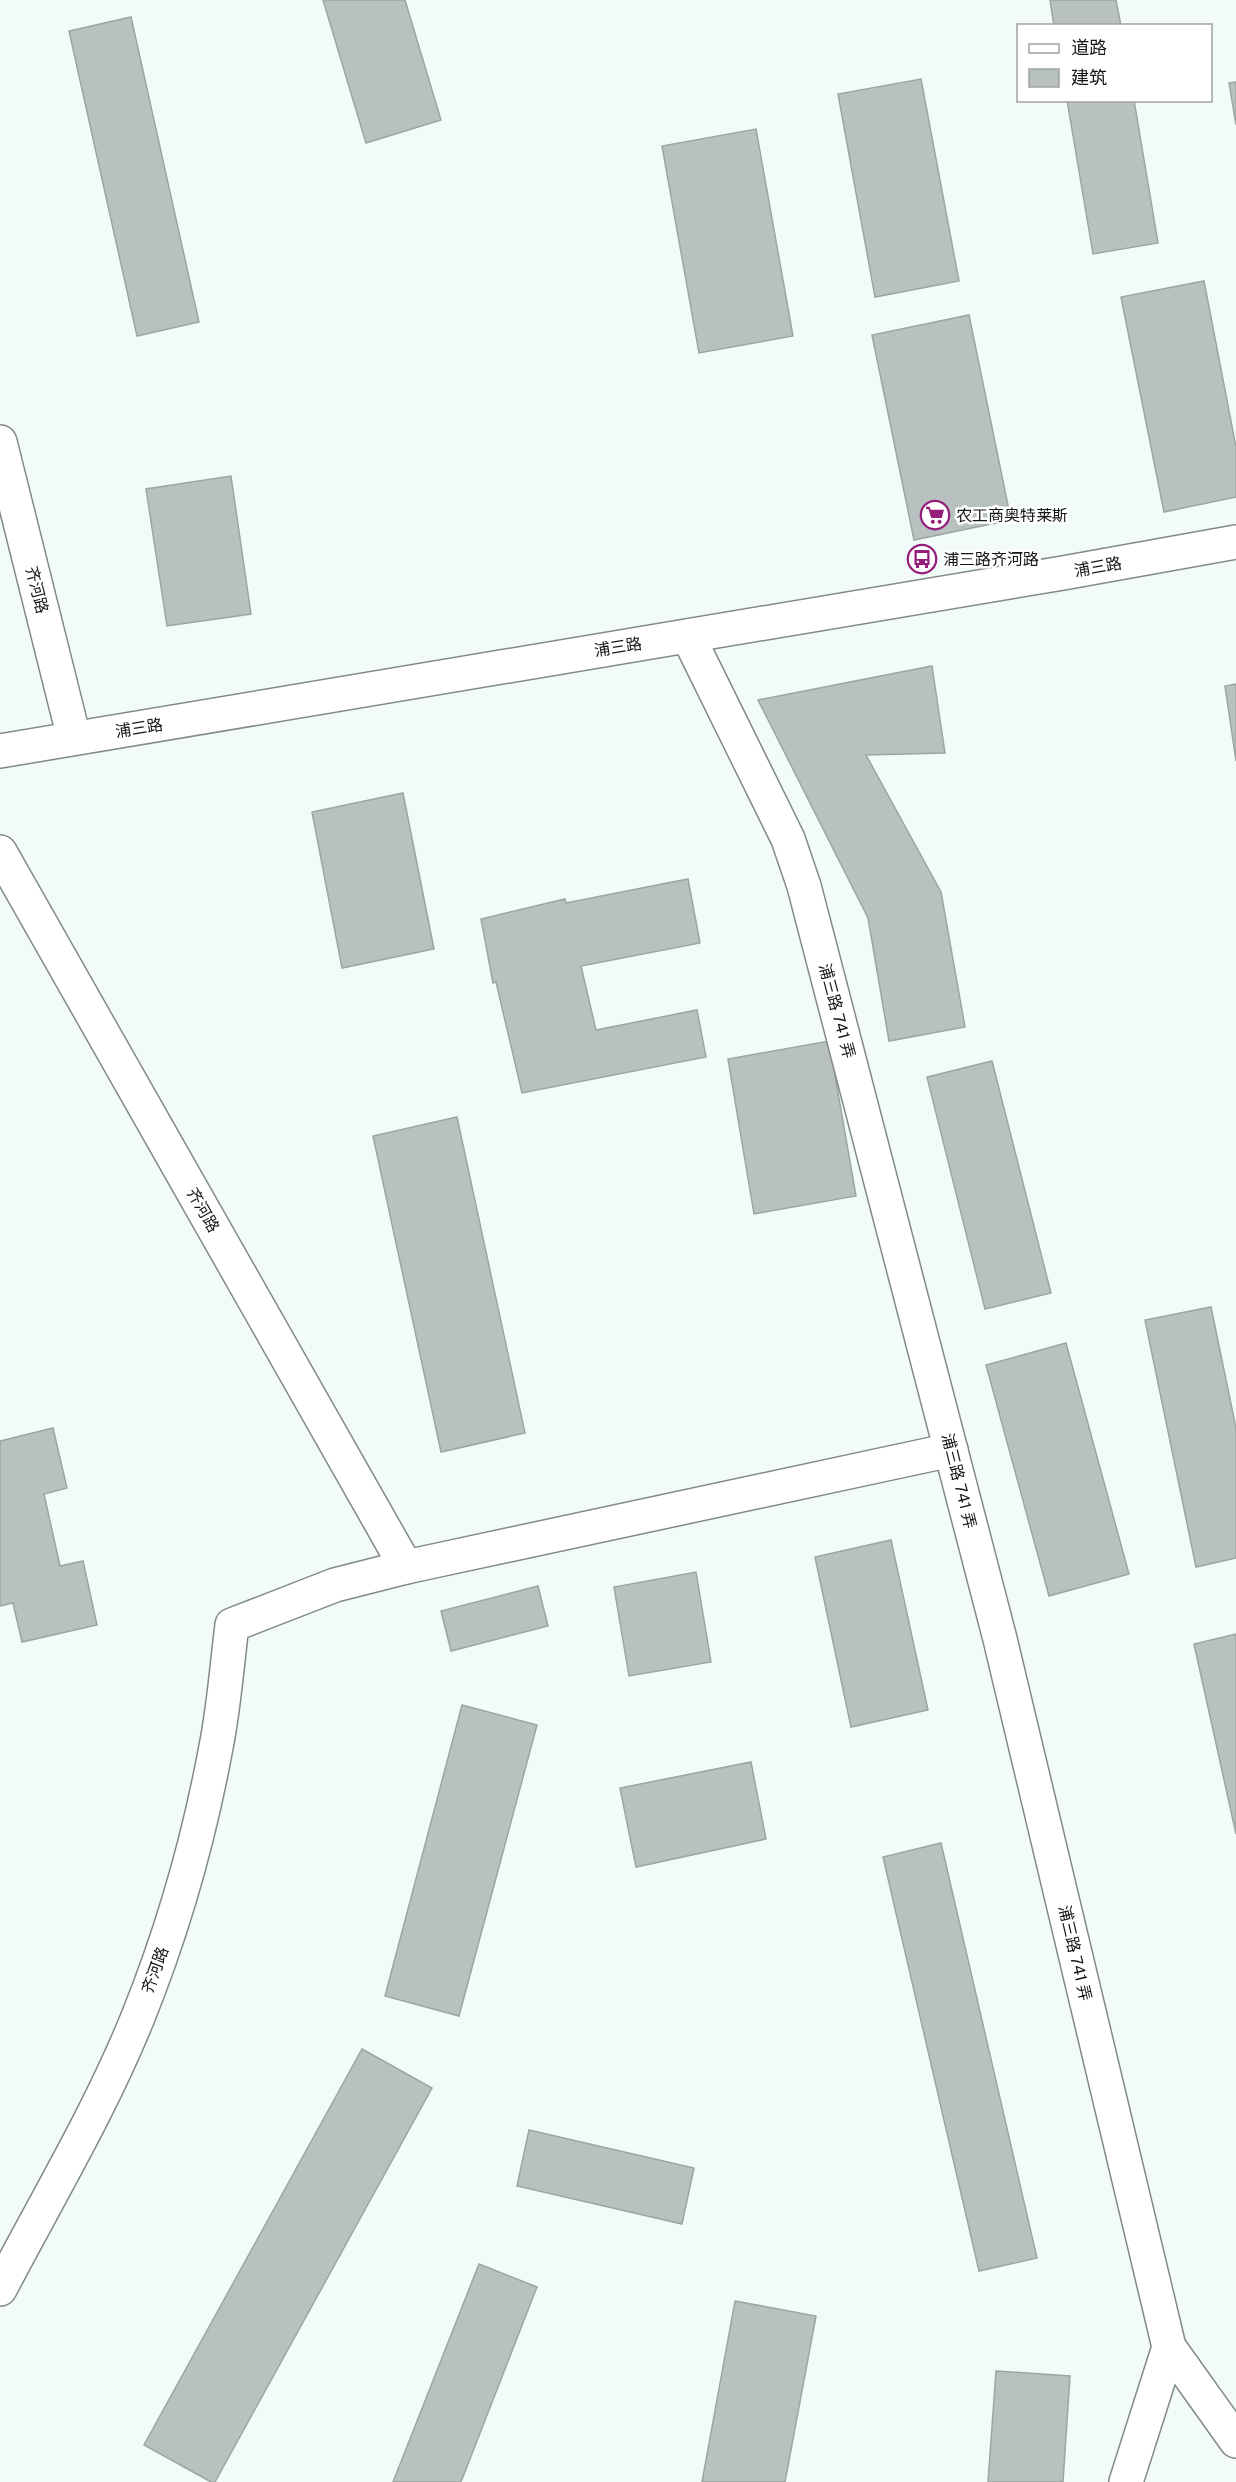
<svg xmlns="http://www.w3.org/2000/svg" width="1236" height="2482" viewBox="0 0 1236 2482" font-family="'Public Sans','Noto Sans SC',sans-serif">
  <rect width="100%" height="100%" fill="#f2fbf9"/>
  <g fill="#b9c1c0" stroke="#9ca5a3" stroke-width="1.5">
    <polygon points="323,0 405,0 441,120 366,143"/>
    <polygon points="1050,0 1116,0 1121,26 1054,26"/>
    <polygon points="131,17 199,322 137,336 69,31"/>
    <polygon points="921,79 959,281 875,297 838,94"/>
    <polygon points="1236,82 1236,125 1229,83"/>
    <polygon points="1067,100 1134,100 1158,243 1093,254"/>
    <polygon points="756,129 793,336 699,353 662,146"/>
    <polygon points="1204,281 1236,447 1236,497 1164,512 1121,297"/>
    <polygon points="969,315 1011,520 914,540 872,335"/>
    <polygon points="231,476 251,614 167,626 146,489"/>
    <polygon points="932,666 945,753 866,755 941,892 965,1027 889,1041 868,918 758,700"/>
    <polygon points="1236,684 1236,761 1225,686"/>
    <polygon points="403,793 434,949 342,968 312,812"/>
    <polygon points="688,879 700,943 581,966 596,1030 697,1010 706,1057 522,1093 496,982 493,983 481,919 565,899 566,903"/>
    <polygon points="829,1041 856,1196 754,1214 728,1059"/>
    <polygon points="992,1061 1051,1293 985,1309 927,1077"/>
    <polygon points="457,1117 525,1433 441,1452 373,1136"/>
    <polygon points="1211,1307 1236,1428 1236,1558 1196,1567 1145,1320"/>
    <polygon points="1066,1343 1129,1574 1049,1596 986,1365"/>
    <polygon points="53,1428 67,1488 44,1494 60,1566 83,1561 97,1625 22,1642 13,1603 0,1606 0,1441"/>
    <polygon points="891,1540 928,1710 851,1727 815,1557"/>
    <polygon points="696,1572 711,1662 629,1676 614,1587"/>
    <polygon points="538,1586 548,1626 451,1651 441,1611"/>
    <polygon points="1236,1634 1236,1834 1194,1644"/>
    <polygon points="462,1705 537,1725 459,2016 385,1996"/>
    <polygon points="751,1762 766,1839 636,1867 620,1788"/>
    <polygon points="941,1843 1037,2258 979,2271 883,1857"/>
    <polygon points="362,2049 432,2088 215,2482 211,2482 144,2445"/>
    <polygon points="529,2130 694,2168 682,2224 517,2186"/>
    <polygon points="479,2264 537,2287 461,2482 393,2482"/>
    <polygon points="735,2301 816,2316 785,2482 702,2482"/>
    <polygon points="996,2371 1070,2376 1063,2482 988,2482"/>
  </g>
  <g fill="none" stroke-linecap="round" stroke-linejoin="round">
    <g stroke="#828a89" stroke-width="36">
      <g id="minor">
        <polyline points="0,442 74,738"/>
        <polyline points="688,636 788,839 804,886 1000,1639 1169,2347 1236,2441"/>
        <polyline points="0,751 1063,573 1236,542"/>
        <polyline points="0,852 406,1567"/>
        <path d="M0,2289C47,2199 100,2111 138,2017C173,1930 199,1839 216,1747C224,1707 227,1665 232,1625L335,1585L406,1567L951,1450"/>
        <polyline points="1126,2482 1169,2347"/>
      </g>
    </g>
    <use href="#minor" stroke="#fff" stroke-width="33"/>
  </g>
  <defs>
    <g id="supermarket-ring" transform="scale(1.5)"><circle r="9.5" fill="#fff" stroke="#951e7a" stroke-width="1.5"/><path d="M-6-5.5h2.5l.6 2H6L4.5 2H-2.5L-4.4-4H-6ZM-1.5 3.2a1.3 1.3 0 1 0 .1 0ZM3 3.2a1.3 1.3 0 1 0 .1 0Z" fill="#951e7a"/></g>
    <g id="bus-ring" transform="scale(1.5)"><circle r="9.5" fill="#fff" stroke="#951e7a" stroke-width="1.5"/><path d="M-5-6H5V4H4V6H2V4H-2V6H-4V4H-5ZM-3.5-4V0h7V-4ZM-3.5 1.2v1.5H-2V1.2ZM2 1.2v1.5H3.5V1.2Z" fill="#951e7a"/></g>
  </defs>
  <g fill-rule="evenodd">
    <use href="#supermarket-ring" x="935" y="515"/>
    <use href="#bus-ring" x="922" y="559"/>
  </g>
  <g text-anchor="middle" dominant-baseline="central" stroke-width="5" stroke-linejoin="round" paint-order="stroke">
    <g font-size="16" fill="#131616" stroke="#fff" text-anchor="start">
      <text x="956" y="515">农工商奥特莱斯</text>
      <text x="943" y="559">浦三路齐河路</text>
    </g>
    <g font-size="16" fill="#131616" stroke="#fff">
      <text transform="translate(1098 567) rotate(-10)">浦三路</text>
      <text transform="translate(37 590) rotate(76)">齐河路</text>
      <text transform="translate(618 647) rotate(-9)">浦三路</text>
      <text transform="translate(139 728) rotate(-9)">浦三路</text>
      <text transform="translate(837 1011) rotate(75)">浦三路 741 弄</text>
      <text transform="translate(203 1210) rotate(60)">齐河路</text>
      <text transform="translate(959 1481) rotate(76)">浦三路 741 弄</text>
      <text transform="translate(1075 1953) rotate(77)">浦三路 741 弄</text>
      <text transform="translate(155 1970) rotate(-70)">齐河路</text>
    </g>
  </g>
  <rect x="1017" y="24" width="195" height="78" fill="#ffffff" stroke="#a1a2a2" stroke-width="1.5"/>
  <rect x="1029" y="44" width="30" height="9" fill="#ffffff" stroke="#a1a2a2" stroke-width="1.5"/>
  <text x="1071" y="54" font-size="18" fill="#131616">道路</text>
  <rect x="1029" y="69" width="30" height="18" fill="#b9c1c0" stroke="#a1a2a2" stroke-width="1.5"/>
  <text x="1071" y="84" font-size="18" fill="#131616">建筑</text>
</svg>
